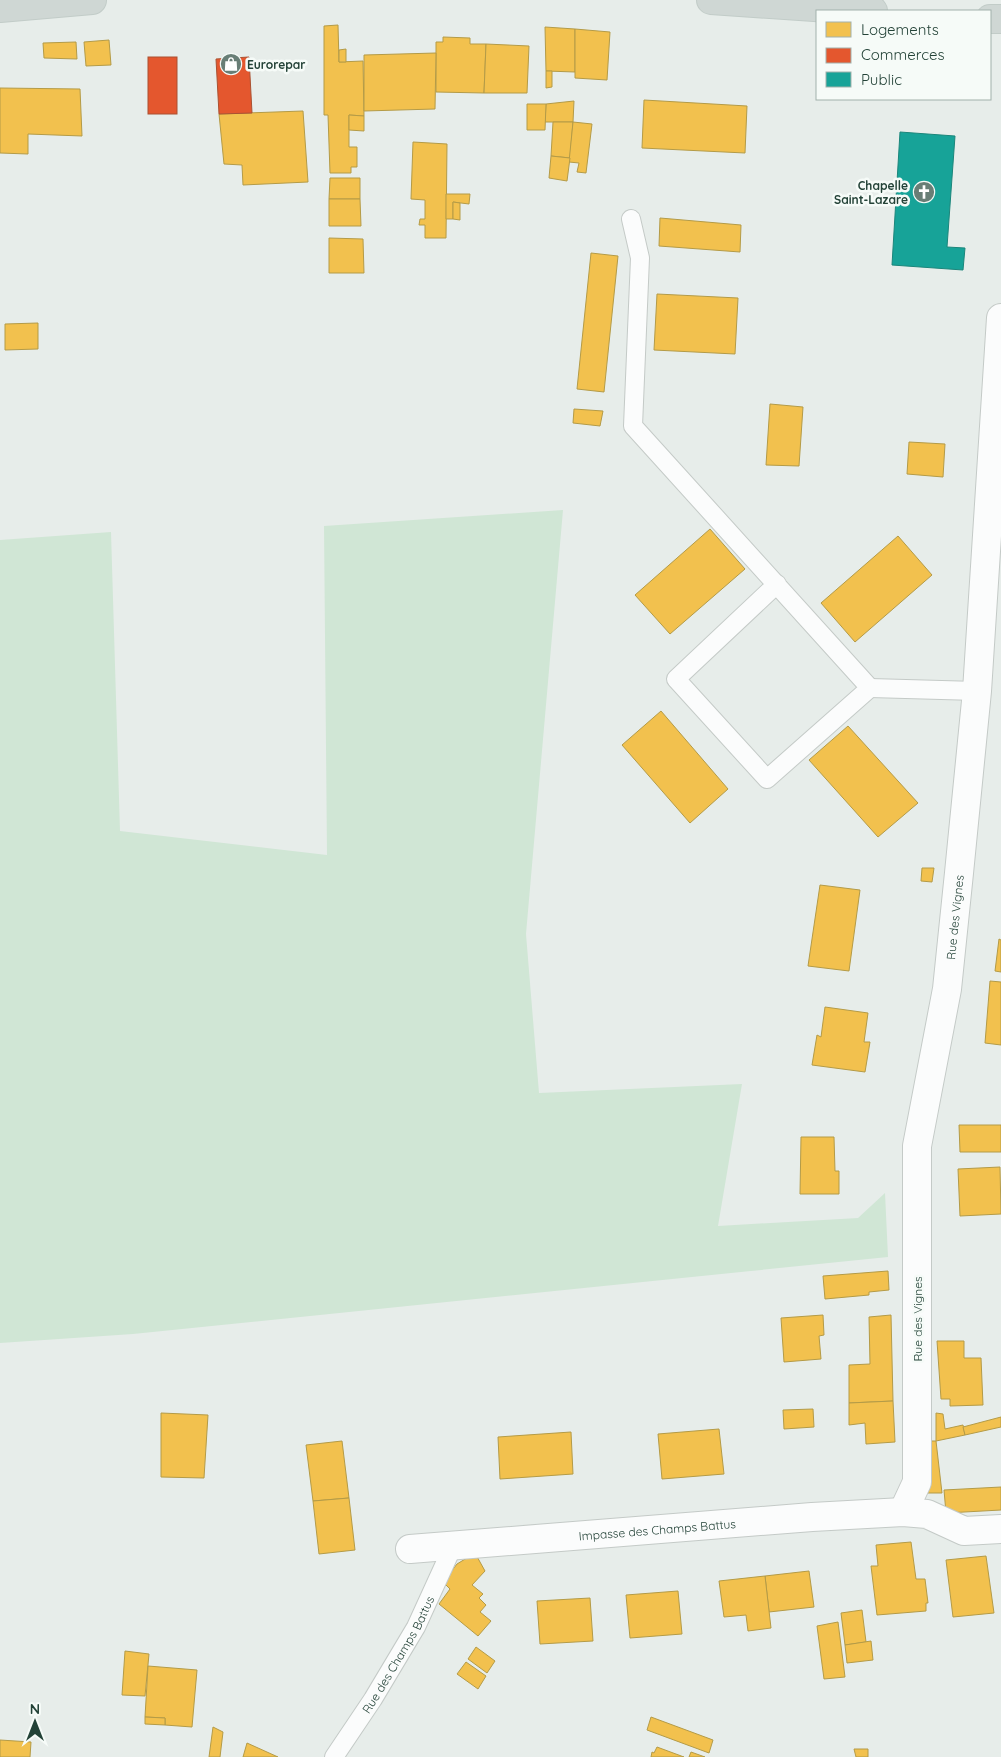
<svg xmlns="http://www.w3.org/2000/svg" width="1001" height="1757" viewBox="0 0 1001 1757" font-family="Quicksand,sans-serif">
  <rect width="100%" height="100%" fill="#e7edea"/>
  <polygon fill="#d0e6d5" points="563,510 526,934 539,1093 742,1084 718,1226 858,1218 885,1193 888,1257 133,1334 0,1343 0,540 111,532 120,831 327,855 324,526"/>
  <g fill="#f2c14e" stroke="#b49b47">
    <polygon points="338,25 339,62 363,61 364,116 349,115 349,147 357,147 357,167 351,167 351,173 330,173 328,115 324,115 324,26"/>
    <polygon points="545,27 575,29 575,72 546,71"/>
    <polygon points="575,29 610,32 607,80 575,78"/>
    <polygon points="443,37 470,38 470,44 486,44 484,93 436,92 436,42 443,42"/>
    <polygon points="109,40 111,65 86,66 84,42"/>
    <polygon points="76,42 77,59 44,58 43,43"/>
    <polygon points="486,44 529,46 527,93 484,93"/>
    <polygon points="346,49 346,62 339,62 339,50"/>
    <polygon points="436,53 435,109 364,111 364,55"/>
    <polygon points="546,71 552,71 552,87 546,88"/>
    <polygon points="0,88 80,89 82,136 28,134 28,154 0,153"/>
    <polygon points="644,100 747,106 745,153 642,148"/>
    <polygon points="574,101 573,122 545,122 546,104"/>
    <polygon points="527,104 546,104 545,130 527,130"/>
    <polygon points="303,111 308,182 243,185 242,165 224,164 219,114"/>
    <polygon points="349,115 364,116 364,131 349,130"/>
    <polygon points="553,122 573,122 570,158 551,156"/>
    <polygon points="573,122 592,124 586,173 577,172 579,163 569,162"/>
    <polygon points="413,142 447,144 446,238 425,238 425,225 419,225 420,219 425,219 425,200 411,199"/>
    <polygon points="551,156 570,158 567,181 549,178"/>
    <polygon points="330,178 360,178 360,199 329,199"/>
    <polygon points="446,194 470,194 469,204 453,202 453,219 446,219"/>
    <polygon points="329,199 360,199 361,226 329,226"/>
    <polygon points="453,202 460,203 460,220 453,219"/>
    <polygon points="660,218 741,225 740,252 659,246"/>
    <polygon points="329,238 363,239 364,273 329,273"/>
    <polygon points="591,253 618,256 604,392 577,389"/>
    <polygon points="657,294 738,298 735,354 654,350"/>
    <polygon points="38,323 38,349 5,350 5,324"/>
    <polygon points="770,404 803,407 799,466 766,465"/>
    <polygon points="574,409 603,411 600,426 573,423"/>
    <polygon points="909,442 945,444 943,477 907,474"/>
    <polygon points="710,529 745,569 670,634 635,595"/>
    <polygon points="898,536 932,575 855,642 821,603"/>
    <polygon points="661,711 728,789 690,823 622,745"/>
    <polygon points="848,726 918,803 878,837 809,760"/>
    <polygon points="922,868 934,868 932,882 921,881"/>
    <polygon points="820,885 860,890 849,971 808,966"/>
    <polygon points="999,939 1001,940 1001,972 995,971"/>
    <polygon points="990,981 1001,982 1001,1045 985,1043"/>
    <polygon points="825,1007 868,1013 864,1042 870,1042 865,1072 812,1065 817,1035 821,1037"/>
    <polygon points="959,1125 1001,1125 1001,1152 960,1152"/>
    <polygon points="801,1137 834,1137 835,1171 839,1171 839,1194 800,1194"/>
    <polygon points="1000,1167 1001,1214 960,1216 958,1169"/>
    <polygon points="888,1271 889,1290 869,1292 869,1295 825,1299 823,1276"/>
    <polygon points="823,1315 824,1335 819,1336 821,1359 784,1362 781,1318"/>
    <polygon points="891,1315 893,1401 849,1403 849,1365 870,1364 869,1317"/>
    <polygon points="937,1341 964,1341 964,1358 981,1358 983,1405 950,1406 950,1399 941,1399"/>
    <polygon points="893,1401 895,1442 866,1444 865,1423 849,1425 849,1403"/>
    <polygon points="813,1409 814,1427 784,1429 783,1410"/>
    <polygon points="161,1413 208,1415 204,1478 161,1477"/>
    <polygon points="936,1413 943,1414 945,1429 963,1425 965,1435 936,1441"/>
    <polygon points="1001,1417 1001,1427 965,1435 963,1427"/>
    <polygon points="719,1429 724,1474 662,1479 658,1434"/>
    <polygon points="571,1432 573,1474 500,1479 498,1437"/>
    <polygon points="342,1441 349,1498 313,1501 306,1445"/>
    <polygon points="923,1441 936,1441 942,1493 927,1493"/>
    <polygon points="1001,1487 1001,1510 946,1513 944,1490"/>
    <polygon points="349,1498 355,1550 319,1554 313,1501"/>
    <polygon points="911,1542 916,1579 925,1579 928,1603 926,1603 926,1611 877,1615 871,1566 878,1566 876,1545"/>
    <polygon points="475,1553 485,1571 472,1585 483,1594 479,1598 486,1605 480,1612 491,1621 478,1636 439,1604 450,1589 443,1582 457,1564"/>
    <polygon points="986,1556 994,1613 953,1617 946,1560"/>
    <polygon points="809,1571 814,1607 769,1612 765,1576"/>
    <polygon points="765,1576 771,1628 748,1631 746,1615 724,1617 719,1581"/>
    <polygon points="678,1591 682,1634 630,1638 626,1595"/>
    <polygon points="590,1598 593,1641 540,1644 537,1601"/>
    <polygon points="862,1610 866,1642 845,1645 841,1613"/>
    <polygon points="838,1622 845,1677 824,1679 817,1626"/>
    <polygon points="871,1641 873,1660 847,1663 845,1645"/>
    <polygon points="476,1647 495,1661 487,1673 468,1659"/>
    <polygon points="125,1651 149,1654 145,1696 122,1695"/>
    <polygon points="466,1662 486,1676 478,1689 457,1674"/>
    <polygon points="148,1666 197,1670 192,1727 165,1725 165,1718 145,1717"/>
    <polygon points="145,1717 165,1718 165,1725 145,1724"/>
    <polygon points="651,1717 713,1740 709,1753 647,1730"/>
    <polygon points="213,1727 223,1732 220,1757 209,1757"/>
    <polygon points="0,1740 31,1742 30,1757 0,1757"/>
    <polygon points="247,1743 278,1757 243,1757"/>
    <polygon points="657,1747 684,1757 651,1757 652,1752 654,1753"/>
    <polygon points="854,1749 868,1749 868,1757 856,1757"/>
    <polygon points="691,1752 705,1757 689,1757"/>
  </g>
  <g fill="#e4572e" stroke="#aa5131">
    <rect x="148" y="57" width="29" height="57"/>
    <polygon points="249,57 252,113 219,114 216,59"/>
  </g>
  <polygon fill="#17a398" stroke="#1b867b" points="900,132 955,136 947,247 965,248 963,270 892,265"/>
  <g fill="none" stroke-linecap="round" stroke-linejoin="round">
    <g stroke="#c4cac7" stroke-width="20">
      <g id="service">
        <polyline points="631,219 640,258 633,426 870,688 767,779 676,679 777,584"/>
        <polyline points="870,688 977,691"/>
        <path id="s1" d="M334,1757L373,1699L416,1627L453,1546"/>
      </g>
    </g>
    <g stroke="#c4cac7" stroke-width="30">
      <g id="minor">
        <path id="s2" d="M903,1512L917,1482V1146L947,989L959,873L977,691L1001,318"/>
        <path id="s3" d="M410,1549L812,1517L903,1512L927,1514L964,1531L1001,1529"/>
      </g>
    </g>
    <g stroke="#c2ccc8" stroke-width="30">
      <g id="primary">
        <polyline points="711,0 873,11"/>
        <polyline points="0,8 92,0"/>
        <polyline points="990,19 1001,19"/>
      </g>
    </g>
    <use href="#service" stroke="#fbfcfc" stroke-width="18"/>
    <use href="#minor" stroke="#fbfcfc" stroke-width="28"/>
    <use href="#primary" stroke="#cfd7d4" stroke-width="28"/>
  </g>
  <defs>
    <g id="shop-disc" transform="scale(1.125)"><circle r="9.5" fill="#687e76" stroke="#f6fbf8"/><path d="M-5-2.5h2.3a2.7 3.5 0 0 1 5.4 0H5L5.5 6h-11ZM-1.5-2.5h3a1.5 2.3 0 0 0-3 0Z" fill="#fff"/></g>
    <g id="church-disc" transform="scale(1.125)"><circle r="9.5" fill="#687e76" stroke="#f6fbf8"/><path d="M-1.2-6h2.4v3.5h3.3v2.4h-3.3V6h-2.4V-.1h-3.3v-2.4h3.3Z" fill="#fff"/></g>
  </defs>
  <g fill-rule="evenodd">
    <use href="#shop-disc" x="231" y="64"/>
    <use href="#church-disc" x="924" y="192"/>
  </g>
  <g text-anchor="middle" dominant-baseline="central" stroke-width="5" stroke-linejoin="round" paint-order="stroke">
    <g font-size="12" font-weight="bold" fill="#234237" stroke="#f6fbf8" text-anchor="start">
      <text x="247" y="64">Eurorepar</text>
      <text x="908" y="185" text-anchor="end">Chapelle<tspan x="908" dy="14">Saint-Lazare</tspan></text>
    </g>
    <g font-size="12" fill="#234237" stroke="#f6fbf8">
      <text stroke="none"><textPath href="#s2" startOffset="601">Rue des Vignes</textPath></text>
      <text transform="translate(917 1319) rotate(-90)">Rue des Vignes</text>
      <text stroke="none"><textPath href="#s3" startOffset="248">Impasse des Champs Battus</textPath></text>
      <text stroke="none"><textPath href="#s1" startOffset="121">Rue des Champs Battus</textPath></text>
    </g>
  </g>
  <rect x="816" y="10" width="175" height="90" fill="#f6fbf8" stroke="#a2b1ab"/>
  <rect x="826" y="22" width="25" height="15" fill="#f2c14e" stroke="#a2b1ab"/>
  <text x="861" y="35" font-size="15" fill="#234237">Logements</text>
  <rect x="826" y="48" width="25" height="15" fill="#e4572e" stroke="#a2b1ab"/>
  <text x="861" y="60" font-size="15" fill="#234237">Commerces</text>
  <rect x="826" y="72" width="25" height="15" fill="#17a398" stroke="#a2b1ab"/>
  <text x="861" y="85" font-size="15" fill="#234237">Public</text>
  <g transform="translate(35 1722)" stroke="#f6fbf8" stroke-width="4" paint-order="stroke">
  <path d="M0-4L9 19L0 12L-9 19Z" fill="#234237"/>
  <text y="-8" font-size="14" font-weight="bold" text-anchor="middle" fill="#234237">N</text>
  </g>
</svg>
